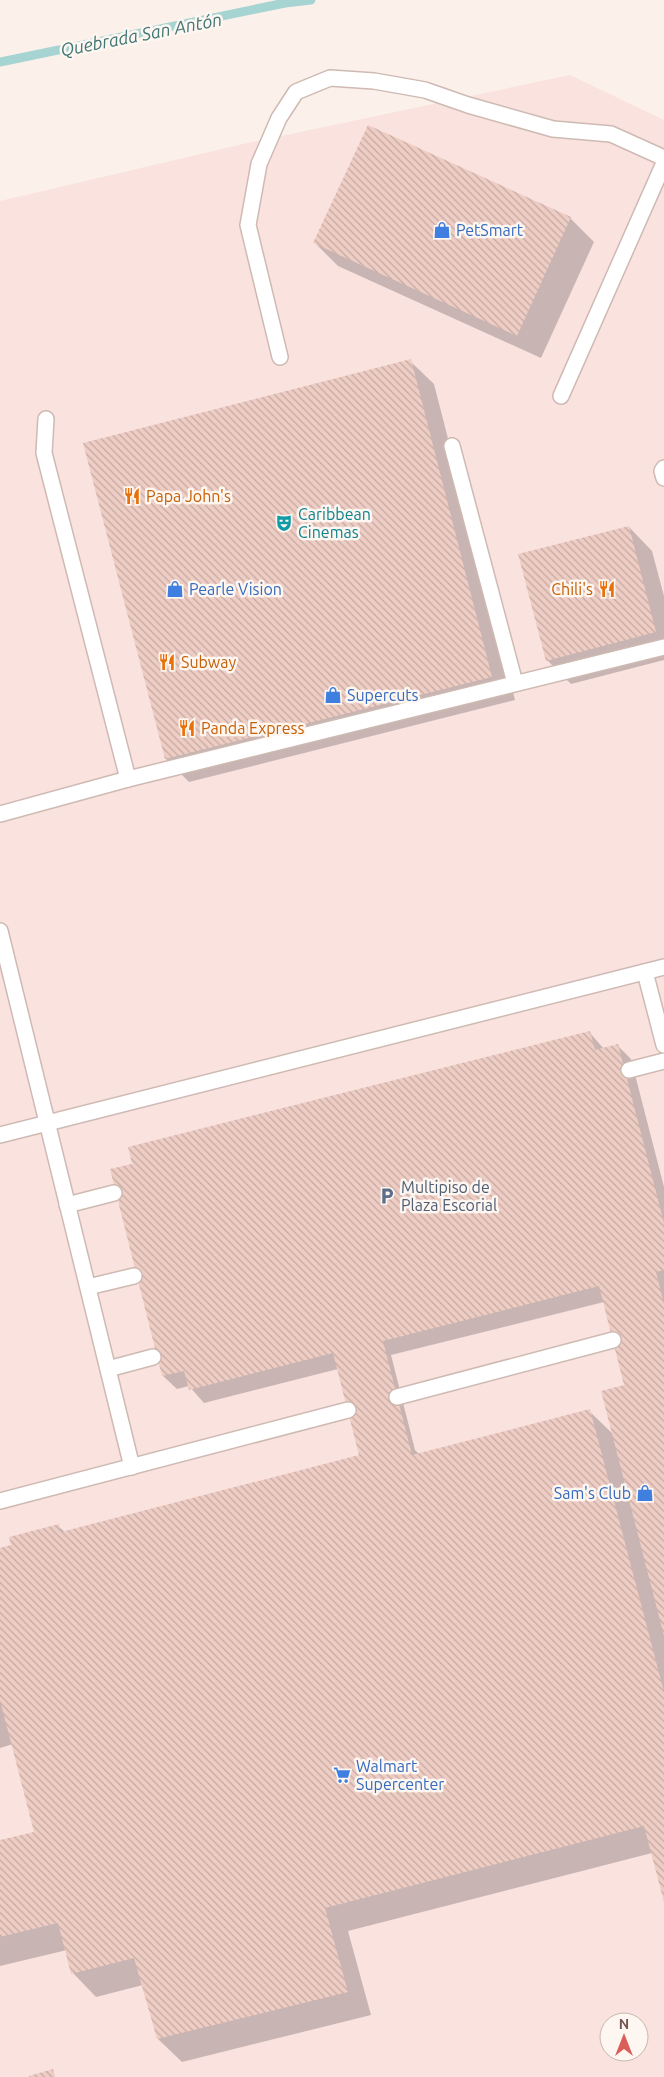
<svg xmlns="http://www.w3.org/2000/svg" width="664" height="2077" viewBox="0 0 664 2077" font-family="Ubuntu,sans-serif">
  <defs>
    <pattern id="building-back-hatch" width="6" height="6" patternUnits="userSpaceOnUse" patternTransform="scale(1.25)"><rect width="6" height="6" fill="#eecdc4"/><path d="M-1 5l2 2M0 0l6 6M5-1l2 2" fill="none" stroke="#c5a9a2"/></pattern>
  </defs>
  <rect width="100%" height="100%" fill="#fbf1ea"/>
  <path fill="#fae2df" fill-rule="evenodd" d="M570,75L664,120V2077H0V201L243,144ZM609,2022H639V2052H609Z"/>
  <g fill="#0003" fill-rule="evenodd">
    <polygon points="570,218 594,242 541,358 338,266 315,243"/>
    <polygon points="410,361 434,384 515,700 189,782 166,759"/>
    <polygon points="629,527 652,551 664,596 664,660 571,684 547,660"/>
    <path d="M590,1033L604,1049L618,1046L631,1059L664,1187V1899L652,1853L348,1931L371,2015L182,2062L158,2039L143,1985L96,1997L73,1973L67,1950L0,1966V1842L36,1832L13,1744L0,1748V1549L13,1546L58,1526L65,1532L362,1456L338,1369L204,1403L189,1386L177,1389L163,1376L111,1170ZM604,1302L626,1386L613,1434L589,1411L420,1455L415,1450L391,1355Z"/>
  </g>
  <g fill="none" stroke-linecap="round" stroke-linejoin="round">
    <polyline stroke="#a6d4d3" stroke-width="9" points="0,62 285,3 311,0"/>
  </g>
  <g fill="url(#building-back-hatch)">
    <polygon points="368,125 571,217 517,336 313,243"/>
    <polygon points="411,359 492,677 165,759 83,443"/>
    <polygon points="629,526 656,632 546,661 518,554"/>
    <polygon points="590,1031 595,1050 618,1044 664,1223 664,1270 656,1272 664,1304 664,1636 601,1391 624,1385 599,1286 383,1341 412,1455 590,1409 664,1692 664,1902 644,1826 325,1908 348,1992 157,2039 134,1958 71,1974 58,1923 0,1937 0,1840 34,1832 0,1700 0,1548 11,1545 9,1537 59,1524 61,1532 359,1455 333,1353 189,1390 184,1371 162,1376 110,1169 132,1164 128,1147"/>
    <polygon points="53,2069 55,2077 29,2077 29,2076"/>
  </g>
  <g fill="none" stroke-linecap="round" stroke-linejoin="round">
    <g stroke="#cebab3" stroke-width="18">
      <g id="lane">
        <polyline points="280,357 248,225 259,164 279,118 296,92 330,78 374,81 425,90 468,105 553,129 611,134 664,158"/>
        <polyline points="561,396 664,163"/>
        <polyline points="46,419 44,453 128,779"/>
        <polyline points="452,446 515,683"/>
        <polyline points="664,468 662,471 664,478"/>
        <polyline points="0,814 128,779 664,647"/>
        <polyline points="0,931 132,1467"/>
        <polyline points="645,972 664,1045"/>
        <polyline points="629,1070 664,1061"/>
        <polyline points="0,1135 664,967"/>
        <polyline points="67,1205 114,1193"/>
        <polyline points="88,1287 134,1276"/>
        <polyline points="108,1369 153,1357"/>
        <polyline points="397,1397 613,1340"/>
        <polyline points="0,1501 348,1410"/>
      </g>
    </g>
    <use href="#lane" stroke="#fff" stroke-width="15"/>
  </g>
  <defs>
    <g id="shop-bare" transform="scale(1.35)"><path d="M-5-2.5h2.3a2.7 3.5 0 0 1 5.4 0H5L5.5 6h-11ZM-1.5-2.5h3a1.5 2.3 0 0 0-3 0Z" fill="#3f7fe0" stroke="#fef6f0" stroke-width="2.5" paint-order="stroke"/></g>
    <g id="restaurant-bare" transform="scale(1.35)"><path d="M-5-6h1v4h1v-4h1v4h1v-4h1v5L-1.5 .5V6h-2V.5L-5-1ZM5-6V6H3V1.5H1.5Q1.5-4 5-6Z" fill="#e8710a" stroke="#fef6f0" stroke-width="2.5" paint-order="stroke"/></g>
    <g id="theatre-bare" transform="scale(1.35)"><path d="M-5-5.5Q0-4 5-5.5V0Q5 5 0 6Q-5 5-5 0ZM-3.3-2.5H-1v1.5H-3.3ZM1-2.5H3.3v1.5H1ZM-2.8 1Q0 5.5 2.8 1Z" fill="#0f9aa8" stroke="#fef6f0" stroke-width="2.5" paint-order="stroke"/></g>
    <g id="parking-bare" transform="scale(1.35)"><path d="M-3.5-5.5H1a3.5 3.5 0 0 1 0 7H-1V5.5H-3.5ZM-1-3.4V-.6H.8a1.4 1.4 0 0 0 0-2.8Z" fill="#5c6f8a" stroke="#fef6f0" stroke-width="2.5" paint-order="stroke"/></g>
    <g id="supermarket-bare" transform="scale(1.35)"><path d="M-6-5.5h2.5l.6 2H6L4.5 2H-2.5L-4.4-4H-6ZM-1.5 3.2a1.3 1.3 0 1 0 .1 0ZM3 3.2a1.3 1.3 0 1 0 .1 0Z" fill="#3f7fe0" stroke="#fef6f0" stroke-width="2.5" paint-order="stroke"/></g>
  </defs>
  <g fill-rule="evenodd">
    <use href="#shop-bare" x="442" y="230"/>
    <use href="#restaurant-bare" x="132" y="496"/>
    <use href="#theatre-bare" x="284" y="523"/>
    <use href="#shop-bare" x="175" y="589"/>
    <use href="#restaurant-bare" x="607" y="589"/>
    <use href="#restaurant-bare" x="167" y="662"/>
    <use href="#shop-bare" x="333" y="695"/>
    <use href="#restaurant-bare" x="187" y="728"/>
    <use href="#parking-bare" x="387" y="1196"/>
    <use href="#shop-bare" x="645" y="1493"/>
    <use href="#supermarket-bare" x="342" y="1775"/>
  </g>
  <g text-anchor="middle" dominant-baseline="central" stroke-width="5" stroke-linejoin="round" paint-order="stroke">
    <g font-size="16" fill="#366cbe" stroke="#fef6f0" text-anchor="start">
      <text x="456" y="230">PetSmart</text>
      <text x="189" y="589">Pearle Vision</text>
      <text x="347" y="695">Supercuts</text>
      <text x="631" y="1493" text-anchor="end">Sam's Club</text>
      <text x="356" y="1766">Walmart<tspan x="356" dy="18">Supercenter</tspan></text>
    </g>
    <g font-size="16" fill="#c56008" stroke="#fef6f0" text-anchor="start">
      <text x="146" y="496">Papa John's</text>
      <text x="593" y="589" text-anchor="end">Chili's</text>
      <text x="181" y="662">Subway</text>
      <text x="201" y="728">Panda Express</text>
    </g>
    <g font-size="16" fill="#0d838f" stroke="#fef6f0" text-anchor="start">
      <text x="298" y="514">Caribbean<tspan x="298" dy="18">Cinemas</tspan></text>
    </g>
    <g font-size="16" fill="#4e5e75" stroke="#fef6f0" text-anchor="start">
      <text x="401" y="1187">Multipiso de<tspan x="401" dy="18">Plaza Escorial</tspan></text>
    </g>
    <g font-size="18" font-style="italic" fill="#437776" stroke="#fef6f0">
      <text transform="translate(141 34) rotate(-11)">Quebrada San Antón</text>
    </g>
  </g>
  <g transform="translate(624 2037)"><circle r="24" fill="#fef6f0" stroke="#c7b6b0"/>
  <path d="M0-4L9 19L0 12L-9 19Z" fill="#da5f5a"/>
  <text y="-8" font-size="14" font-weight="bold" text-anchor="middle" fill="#74554f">N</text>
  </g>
</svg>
